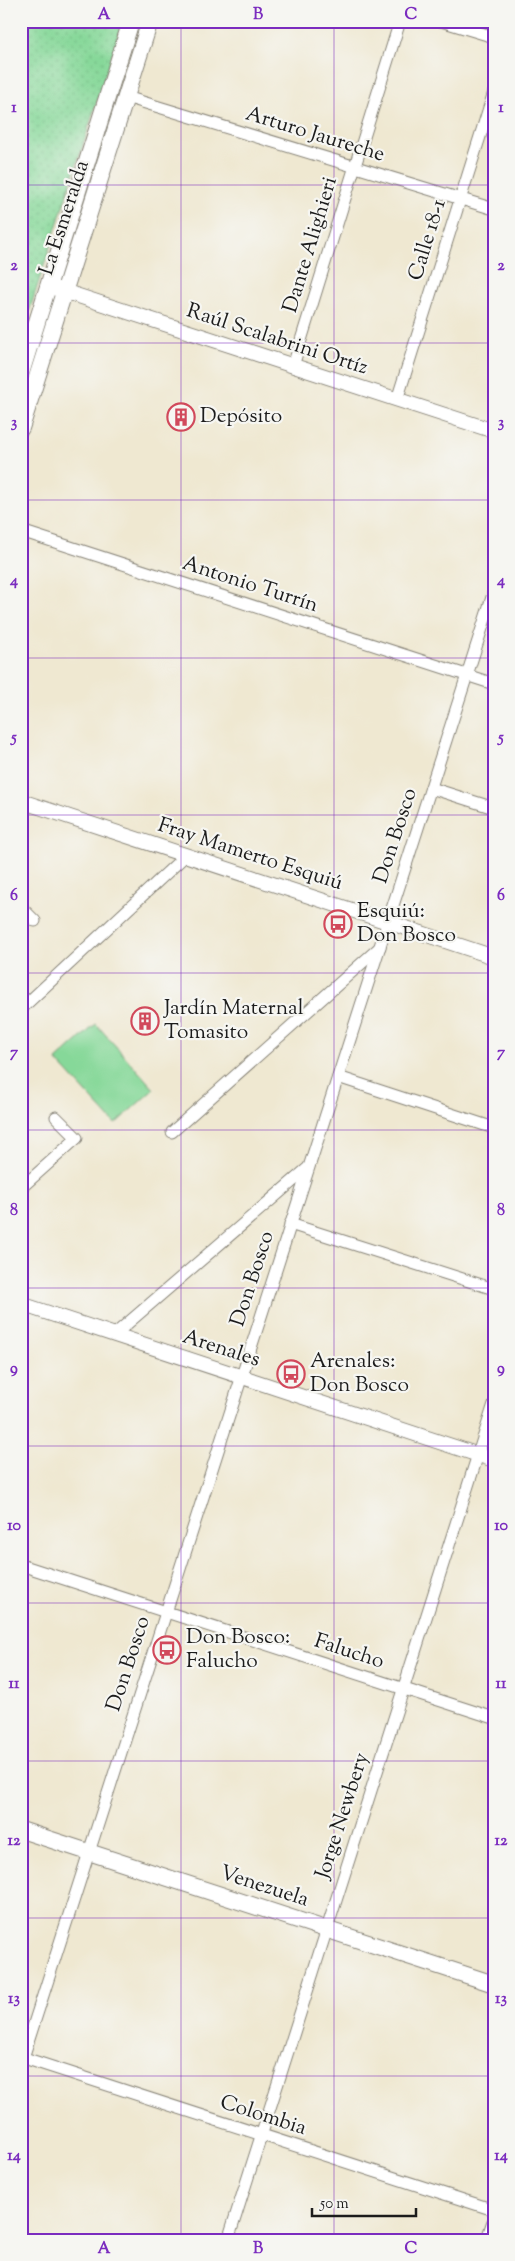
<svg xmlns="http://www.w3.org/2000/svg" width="515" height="2261" viewBox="0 0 515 2261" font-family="'Sorts Mill Goudy',serif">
  <defs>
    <pattern id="grass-dots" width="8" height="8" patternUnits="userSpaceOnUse" patternTransform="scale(1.25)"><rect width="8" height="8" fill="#86d899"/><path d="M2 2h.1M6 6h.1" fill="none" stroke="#73b983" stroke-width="1.8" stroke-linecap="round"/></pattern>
  </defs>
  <rect width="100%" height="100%" fill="#f6f6f2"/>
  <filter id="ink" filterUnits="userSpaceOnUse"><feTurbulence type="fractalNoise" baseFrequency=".02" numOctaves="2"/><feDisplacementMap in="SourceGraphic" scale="10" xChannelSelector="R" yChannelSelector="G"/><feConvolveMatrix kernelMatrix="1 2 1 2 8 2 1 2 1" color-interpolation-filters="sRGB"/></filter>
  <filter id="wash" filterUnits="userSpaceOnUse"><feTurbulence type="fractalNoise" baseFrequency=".0096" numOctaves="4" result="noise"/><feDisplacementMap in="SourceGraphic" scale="20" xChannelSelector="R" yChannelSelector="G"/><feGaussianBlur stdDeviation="1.12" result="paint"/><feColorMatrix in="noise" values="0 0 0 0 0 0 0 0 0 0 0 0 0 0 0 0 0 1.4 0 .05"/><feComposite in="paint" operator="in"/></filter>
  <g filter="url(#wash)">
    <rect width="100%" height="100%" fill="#efe8d1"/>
    <polygon fill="url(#grass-dots)" stroke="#517a5a" points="21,21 123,21 21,337"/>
    <polygon fill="#86d899" stroke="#517a5a" points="96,1024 154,1089 115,1124 56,1060"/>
  </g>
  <g filter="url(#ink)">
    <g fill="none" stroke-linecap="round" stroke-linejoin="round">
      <g stroke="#868276" stroke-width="13">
        <g id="minor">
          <polyline points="441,21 494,37"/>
          <polyline points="126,97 494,209"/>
          <polyline points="293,366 400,21"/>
          <polyline points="397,400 494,92"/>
          <polyline points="21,531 494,684"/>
          <polyline points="431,788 494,808"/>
          <polyline points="21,907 35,921"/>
          <polyline points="21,1009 186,855"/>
          <polyline points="338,1077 494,1128"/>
          <polyline points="172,1132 380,947"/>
          <polyline points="21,1188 77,1138 56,1117"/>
          <polyline points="290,1224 494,1289"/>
          <polyline points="114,1335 308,1168"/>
          <polyline points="21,1565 494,1718"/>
          <polyline points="21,2057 494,2210"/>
          <polyline points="21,2064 494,591"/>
          <polyline points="228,2240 494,1404"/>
        </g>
      </g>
      <g stroke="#868276" stroke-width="16">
        <g id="tertiary">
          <polyline points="54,288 494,431"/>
          <polyline points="21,801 494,957"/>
          <polyline points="21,1304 494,1460"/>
          <polyline points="488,2240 494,2223"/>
        </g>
      </g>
      <g stroke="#868276" stroke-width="18">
        <g id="secondary">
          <polyline points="21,373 131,21"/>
          <polyline points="21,428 150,21"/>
          <polyline points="21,1830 494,1984"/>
        </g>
      </g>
      <use href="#minor" stroke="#fff" stroke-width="11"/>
      <use href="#tertiary" stroke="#fff" stroke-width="14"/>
      <use href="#secondary" stroke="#fff" stroke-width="16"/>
    </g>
  </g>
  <path fill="none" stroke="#7b2cbf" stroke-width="1" stroke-opacity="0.55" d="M181,21V2240M334,21V2240M21,185H494M21,343H494M21,500H494M21,658H494M21,815H494M21,973H494M21,1130H494M21,1288H494M21,1446H494M21,1603H494M21,1761H494M21,1918H494M21,2076H494"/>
  <defs>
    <g id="building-ring" transform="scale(1.4375)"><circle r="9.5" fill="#f6f6f2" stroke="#d1495b" stroke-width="1.5"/><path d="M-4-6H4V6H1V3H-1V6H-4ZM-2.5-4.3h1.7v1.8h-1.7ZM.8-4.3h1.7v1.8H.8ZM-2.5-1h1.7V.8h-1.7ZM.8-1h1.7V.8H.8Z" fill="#d1495b"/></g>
    <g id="bus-ring" transform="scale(1.4375)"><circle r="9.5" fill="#f6f6f2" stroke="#d1495b" stroke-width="1.5"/><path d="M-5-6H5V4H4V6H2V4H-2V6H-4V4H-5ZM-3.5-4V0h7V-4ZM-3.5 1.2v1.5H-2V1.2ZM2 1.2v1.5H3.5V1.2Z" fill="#d1495b"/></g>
  </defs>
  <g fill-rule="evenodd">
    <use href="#building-ring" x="181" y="417"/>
    <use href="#bus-ring" x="338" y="924"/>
    <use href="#building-ring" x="145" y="1021"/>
    <use href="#bus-ring" x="291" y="1374"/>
    <use href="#bus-ring" x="167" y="1650"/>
  </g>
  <g text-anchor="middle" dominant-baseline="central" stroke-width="4.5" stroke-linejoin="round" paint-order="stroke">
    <g font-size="21" fill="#1c1c1c" stroke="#f6f6f2">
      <text transform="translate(315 135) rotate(17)">Arturo Jaureche</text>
      <text transform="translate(65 218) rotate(-72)">La Esmeralda</text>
      <text transform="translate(428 240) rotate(-73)">Calle 18-1</text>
      <text transform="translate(311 245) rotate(-73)">Dante Alighieri</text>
      <text transform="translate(277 340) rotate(18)">Raúl Scalabrini Ortíz</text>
      <text transform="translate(250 585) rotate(18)">Antonio Turrín</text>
      <text transform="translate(396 836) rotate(-72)">Don Bosco</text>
      <text transform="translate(250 855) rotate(18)">Fray Mamerto Esquiú</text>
      <text transform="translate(253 1279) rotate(-72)">Don Bosco</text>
      <text transform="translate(221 1349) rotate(18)">Arenales</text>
      <text transform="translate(349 1652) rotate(18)">Falucho</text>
      <text transform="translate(129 1664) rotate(-72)">Don Bosco</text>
      <text transform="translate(343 1816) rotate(-72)">Jorge Newbery</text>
      <text transform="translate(264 1887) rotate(18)">Venezuela</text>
      <text transform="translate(263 2116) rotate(18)">Colombia</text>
    </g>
    <g font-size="21" fill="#1c1c1c" stroke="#f6f6f2" text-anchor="start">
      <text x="200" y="417">Depósito</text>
      <text x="357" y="912">Esquiú:<tspan x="357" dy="24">Don Bosco</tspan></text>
      <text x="164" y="1009">Jardín Maternal<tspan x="164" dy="24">Tomasito</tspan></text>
      <text x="310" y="1362">Arenales:<tspan x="310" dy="24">Don Bosco</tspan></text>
      <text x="186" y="1638">Don Bosco:<tspan x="186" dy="24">Falucho</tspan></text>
    </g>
  </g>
  <rect width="515" height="2261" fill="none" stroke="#f6f6f2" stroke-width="55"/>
  <path d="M312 2208v8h104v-8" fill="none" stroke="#1c1c1c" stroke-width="2.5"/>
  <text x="320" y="2208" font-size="15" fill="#1c1c1c" stroke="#f6f6f2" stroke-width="4" paint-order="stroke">50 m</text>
  <rect x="28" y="28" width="460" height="2206" fill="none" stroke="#7b2cbf" stroke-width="2"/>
  <g font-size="16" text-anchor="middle" font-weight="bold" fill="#7b2cbf">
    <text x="104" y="19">A</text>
    <text x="258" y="19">B</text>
    <text x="411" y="19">C</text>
    <text x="14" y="112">1</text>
    <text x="501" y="112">1</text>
    <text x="14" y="270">2</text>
    <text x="501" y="270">2</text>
    <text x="14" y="427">3</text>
    <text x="501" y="427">3</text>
    <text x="14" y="585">4</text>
    <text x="501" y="585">4</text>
    <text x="14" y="742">5</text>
    <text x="501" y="742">5</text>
    <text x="14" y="900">6</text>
    <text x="501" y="900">6</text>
    <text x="14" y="1057">7</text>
    <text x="501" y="1057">7</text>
    <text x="14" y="1215">8</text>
    <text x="501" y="1215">8</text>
    <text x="14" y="1373">9</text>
    <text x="501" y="1373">9</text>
    <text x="14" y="1530">10</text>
    <text x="501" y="1530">10</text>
    <text x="14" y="1688">11</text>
    <text x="501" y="1688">11</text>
    <text x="14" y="1845">12</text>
    <text x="501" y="1845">12</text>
    <text x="14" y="2003">13</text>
    <text x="501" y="2003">13</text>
    <text x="14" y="2160">14</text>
    <text x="501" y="2160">14</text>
    <text x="104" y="2253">A</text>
    <text x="258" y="2253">B</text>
    <text x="411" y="2253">C</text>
  </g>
</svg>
